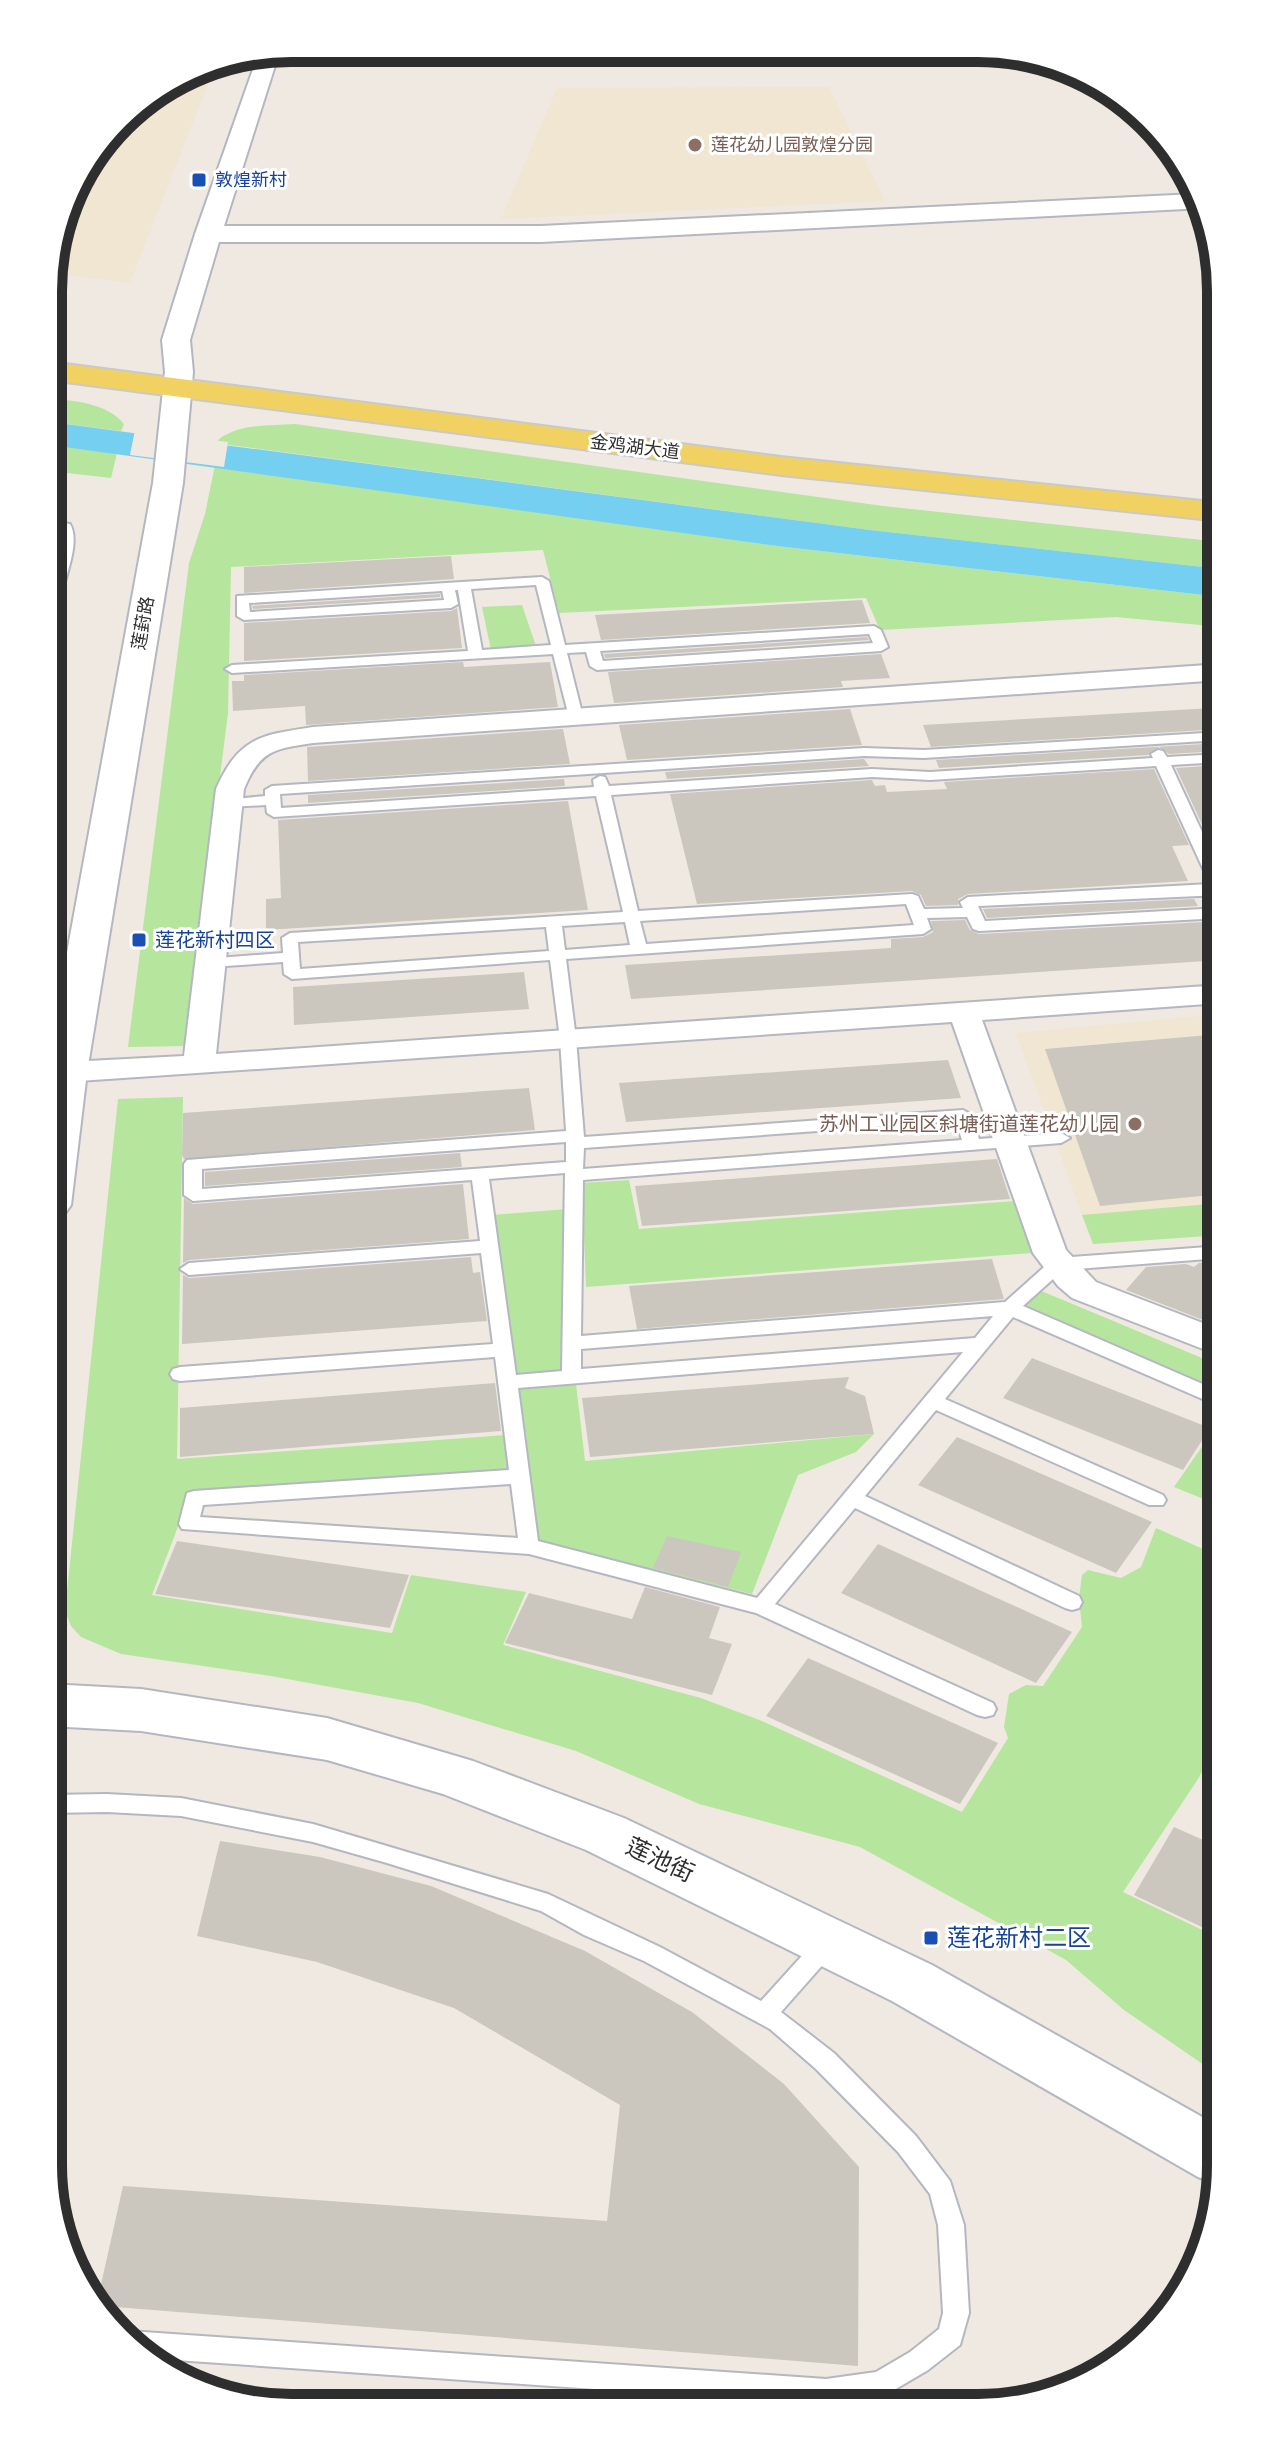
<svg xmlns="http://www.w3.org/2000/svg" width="1269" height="2456" viewBox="0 0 1269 2456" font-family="'Fira Sans','Noto Sans SC',sans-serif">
  <rect width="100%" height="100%" fill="#efe9e1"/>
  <g fill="#f0e6d1">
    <polygon points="216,63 130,283 50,273 50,260 73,183 130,109 198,66"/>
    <polygon points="829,87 885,201 501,219 557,88"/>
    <polygon points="1221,1014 1221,1235 1093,1244 1016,1033"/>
  </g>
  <g fill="#b6e59e">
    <path d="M50,398C75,401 107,403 124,424L121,431L50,422Z"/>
    <path d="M295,424L883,506L1221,542V569L870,530L215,443C234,423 269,426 295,424Z"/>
    <polygon points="50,445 117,453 111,478 50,471"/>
    <polygon points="215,465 777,546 1221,597 1221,627 1116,617 880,630 866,598 559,613 543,550 231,567 228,713 186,1046 128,1047 189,563 205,514"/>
    <polygon points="522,605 537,649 491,650 482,607"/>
    <polygon points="183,1097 177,1459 506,1435 510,1474 190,1495 152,1595 392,1633 411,1575 526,1592 503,1645 701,1698 762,1721 962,1812 1008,1738 1004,1727 1009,1694 1026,1685 1043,1686 1082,1627 1079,1598 1082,1575 1088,1570 1121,1578 1141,1567 1156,1528 1221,1557 1221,1737 1198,1779 1123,1892 1221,1939 1220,2076 1124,2010 1066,1960 860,1847 699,1804 576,1751 418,1703 271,1676 121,1654 81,1637 71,1626 65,1611 118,1099"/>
    <polygon points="629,1180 639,1229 1015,1201 1032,1253 586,1287 582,1183"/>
    <polygon points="1221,1203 1221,1235 1093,1244 1082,1215"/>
    <polygon points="567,1209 565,1372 512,1376 492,1215"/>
    <polygon points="1039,1290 1221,1366 1221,1393 1021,1310"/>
    <polygon points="576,1384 585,1461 874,1434 856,1452 798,1475 752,1594 535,1540 513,1388"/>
    <polygon points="1219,1422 1221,1423 1221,1506 1174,1487"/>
  </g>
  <polygon fill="#75cff0" points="50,422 870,530 1221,569 1221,597 777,546 50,445"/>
  <polygon fill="#efe9e1" points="135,430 228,442 224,467 130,455"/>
  <g fill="#cbc7bf">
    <polygon points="451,556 454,579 244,593 244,567"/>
    <polygon points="440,594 440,597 253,609 252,606"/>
    <polygon points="862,600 870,623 601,640 595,615"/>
    <polygon points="457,608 462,648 244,661 244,623 451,611"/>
    <polygon points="867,637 869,640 605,658 604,654"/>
    <polygon points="881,654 890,678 841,681 843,687 614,703 608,672"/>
    <polygon points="463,662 464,667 550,662 558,707 306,725 305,706 233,711 232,681 244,681 244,675"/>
    <polygon points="1212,708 1221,729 931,747 923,725"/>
    <polygon points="850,709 862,745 627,760 619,725"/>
    <polygon points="563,729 570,764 308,781 307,747"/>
    <polygon points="1221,743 1221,751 1169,754 1159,747 1148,755 939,768 936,760"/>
    <polygon points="864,759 869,766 667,779 665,772"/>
    <polygon points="1221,765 1221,843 1211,844 1176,768"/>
    <polygon points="1154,769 1189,845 1172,846 1188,881 968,894 958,899 958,905 926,906 921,895 912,891 697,904 670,794 872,780 875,786 885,785 887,792 947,789 944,782"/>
    <polygon points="564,779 565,786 308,803 308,795"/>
    <polygon points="568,801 588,910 266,930 266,899 281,898 278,820"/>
    <polygon points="1194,899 1198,906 987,918 983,909"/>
    <polygon points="965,920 970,930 979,934 1205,922 1221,960 631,999 625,965 891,948 891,939 923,937 933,932 931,921"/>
    <polygon points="524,972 529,1009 294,1025 293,987"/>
    <polygon points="1221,1034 1221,1194 1100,1206 1045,1049"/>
    <polygon points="948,1060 961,1098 626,1122 619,1083"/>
    <polygon points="529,1088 535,1130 184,1159 182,1155 183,1113"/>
    <polygon points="460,1153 462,1167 205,1186 205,1172"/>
    <polygon points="997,1159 1010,1199 642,1226 635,1186"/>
    <polygon points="463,1184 469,1239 189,1260 183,1263 184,1198 193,1204"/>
    <polygon points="471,1257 473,1273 480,1272 487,1321 182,1344 183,1275 189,1278"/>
    <polygon points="992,1259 1004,1299 637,1329 629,1286"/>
    <polygon points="1221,1261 1221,1327 1126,1290 1146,1267 1186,1264 1194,1267 1199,1263"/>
    <polygon points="1032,1358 1210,1428 1183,1470 1003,1398"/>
    <polygon points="849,1377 845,1388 865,1396 874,1434 590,1457 582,1398"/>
    <polygon points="495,1383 501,1431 180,1457 180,1408"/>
    <polygon points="957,1437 980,1447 1152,1522 1116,1573 918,1485"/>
    <polygon points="667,1536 741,1552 728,1587 653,1568"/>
    <polygon points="177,1541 409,1575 390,1628 155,1594"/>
    <polygon points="878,1544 1072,1632 1036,1683 841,1593"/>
    <polygon points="645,1587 720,1607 709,1638 732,1644 712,1695 505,1643 529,1593 632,1619"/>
    <polygon points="808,1658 998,1743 960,1804 766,1716"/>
    <polygon points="1174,1827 1221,1848 1221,1936 1134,1895"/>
    <polygon points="220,1841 320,1857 431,1886 585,1951 692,2012 784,2084 859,2167 858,2366 103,2306 98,2298 123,2186 607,2221 620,2105 454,2008 317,1962 197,1936"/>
  </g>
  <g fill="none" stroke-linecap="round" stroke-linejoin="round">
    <g stroke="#b4b7c1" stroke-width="4">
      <g id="lane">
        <path d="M542,577L549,581L565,645L874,626L881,630L888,647L881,651L597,670L590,666L586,652L567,653L583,717L576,721L569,717L553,654L232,673L225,669L232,665L468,651L458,590H455L458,604L451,608L244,620L237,616V596ZM536,585L551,645L482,650L471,589ZM442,591L444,600L250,612L249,603ZM869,634L873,643L603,661L600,651Z"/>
        <path d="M1221,732V740L924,758L864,756L280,794L281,808L594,787L593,780L600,776L605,777L609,786L872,769L930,772L1153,758L1151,754L1158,750L1163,751L1167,757L1221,754V762L1171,765L1221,873V895L978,906L985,921L1221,908V918L979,931L973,929L967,917L927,918L931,929L923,934L566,959L576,1039L584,1137L963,1110L972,1115L979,1139L1061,1133L1070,1138L1061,1143L583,1180L581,1336L1005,1302L1052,1260L1058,1258L1221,1246V1258L1063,1270L1023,1306L1221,1392V1407L1013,1317L945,1399L1163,1495L1166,1500L1163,1505H1149L936,1410L865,1496L1079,1596L1082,1602L1079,1608L1072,1610L1065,1608L855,1508L775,1604L993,1703L996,1709L993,1715L985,1717L977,1715L756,1613L529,1554L182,1529L179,1524L187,1493L194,1491L509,1470L495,1357L180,1381L173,1379L170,1374L173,1369L180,1367L493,1344L481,1253L189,1275L180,1269L189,1263L480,1241L472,1180L193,1201L184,1195V1164L187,1160L566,1131L560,1039L550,960L292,979L284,974L283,962L211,967L205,965L203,962L205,959L283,953L282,938L290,933L623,912L596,796L274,817L267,813L266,805L229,807L224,806V800L265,796V790L272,786L864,748L924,750ZM1156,766L1210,884L968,897L960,902L963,908L924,909L918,896L912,894L638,911L611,795L872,777L930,780ZM906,904L914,925L646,944L640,921ZM625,922L630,945L565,950L562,926ZM546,927L549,951L300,969L298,942ZM956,1121L962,1140L583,1169L584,1148ZM566,1142V1162L202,1189V1169ZM565,1173L562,1371L516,1375L489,1179ZM993,1316L975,1338L581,1369V1349ZM963,1352L757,1598L538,1541L518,1388ZM511,1484L518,1538L200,1517L203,1505Z"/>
        <polygon points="107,1794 181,1798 313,1824 548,1894 660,1947 761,2001 818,1938 826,1935 834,1938 838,1945 834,1952 781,2012 834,2053 916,2136 950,2181 964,2225 969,2313 960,2345 928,2370 889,2393 826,2405 146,2358 131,2348 122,2334 129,2331 826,2379 876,2372 910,2352 939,2329 943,2313 938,2225 930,2194 898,2152 816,2069 770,2029 644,1961 584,1935 541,1911 387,1863 313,1842 181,1816 107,1812 48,1813 48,1795"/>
        <polygon points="1219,1808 1221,1808 1221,1826 1211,1823 1208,1817 1211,1811"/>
      </g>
    </g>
    <g stroke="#b4b7c1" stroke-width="4">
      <g id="street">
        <path d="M50,521L70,524C80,541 67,571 63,590L59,595L50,598Z"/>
        <path d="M1221,664V680L313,743C274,749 260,750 244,789L216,1054L1221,985V1003L982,1020L1066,1250L1096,1282L1221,1330V1356L1072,1298L1058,1286L1033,1253L952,1022L49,1083V1063L184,1056L216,789C239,737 261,735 313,727Z"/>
      </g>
    </g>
    <g stroke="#b4b7c1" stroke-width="4">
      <g id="secondary">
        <polygon points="280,50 224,226 541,226 1195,194 1204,208 541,242 219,242 190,340 193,372 183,483 87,1072 71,1205 64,1215 49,1219 49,1051 153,483 165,372 162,340 195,234 258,55"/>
        <polygon points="49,1684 141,1689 327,1718 473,1761 624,1818 932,1965 1220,2127 1220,2185 1198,2177 892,2001 586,1850 443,1794 327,1760 141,1731 48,1726"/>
      </g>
    </g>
    <g stroke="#c9c9c9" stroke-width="4">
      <polygon id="primary" points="50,362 781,457 1221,503 1221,521 781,475 50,380"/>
    </g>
    <use href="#lane" fill="#fff" fill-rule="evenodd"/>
    <use href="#street" fill="#fff" fill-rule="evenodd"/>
    <use href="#secondary" fill="#fff" fill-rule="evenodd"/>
    <use href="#primary" fill="#f2d163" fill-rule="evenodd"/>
  </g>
  <g fill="#8d6e63" stroke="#fff" stroke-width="3">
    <circle cx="695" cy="145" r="8"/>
    <circle cx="1135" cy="1124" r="8"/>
  </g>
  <g fill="#1a4fb4" stroke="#fff" stroke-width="3">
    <rect x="191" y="172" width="16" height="16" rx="4"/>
    <rect x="131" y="932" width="16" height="16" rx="4"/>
    <rect x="923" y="1930" width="16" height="16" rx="4"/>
  </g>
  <g text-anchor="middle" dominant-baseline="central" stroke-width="6" stroke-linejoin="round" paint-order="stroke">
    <g font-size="18" fill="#785e54" stroke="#fff" text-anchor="start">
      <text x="711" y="145">莲花幼儿园敦煌分园</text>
    </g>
    <g font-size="18" fill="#164399" stroke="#fff" text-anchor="start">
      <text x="215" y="180">敦煌新村</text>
    </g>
    <g font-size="18" fill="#2e2e2e" stroke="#fff">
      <text transform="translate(635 447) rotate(7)">金鸡湖大道</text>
      <text transform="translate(143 623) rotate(-80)">莲葑路</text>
    </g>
    <g font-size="20" fill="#164399" stroke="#fff" text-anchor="start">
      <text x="155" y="940">莲花新村四区</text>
    </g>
    <g font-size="20" fill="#785e54" stroke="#fff" text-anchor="end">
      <text x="1119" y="1124">苏州工业园区斜塘街道莲花幼儿园</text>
    </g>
    <g font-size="24" fill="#2e2e2e" stroke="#fff">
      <text transform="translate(660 1860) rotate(25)">莲池街</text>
    </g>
    <g font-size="24" fill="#164399" stroke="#fff" text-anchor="start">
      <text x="947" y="1938">莲花新村二区</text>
    </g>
  </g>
  <path d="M0 0H1269V2456H0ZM291 62H978A229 229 0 0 1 1207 291V2165A229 229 0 0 1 978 2394H291A229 229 0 0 1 62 2165V291A229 229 0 0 1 291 62Z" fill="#fff" fill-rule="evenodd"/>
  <path fill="none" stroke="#2e2e2e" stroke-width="10" d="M291 62H978A229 229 0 0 1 1207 291V2165A229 229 0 0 1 978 2394H291A229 229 0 0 1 62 2165V291A229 229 0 0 1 291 62Z"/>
</svg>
